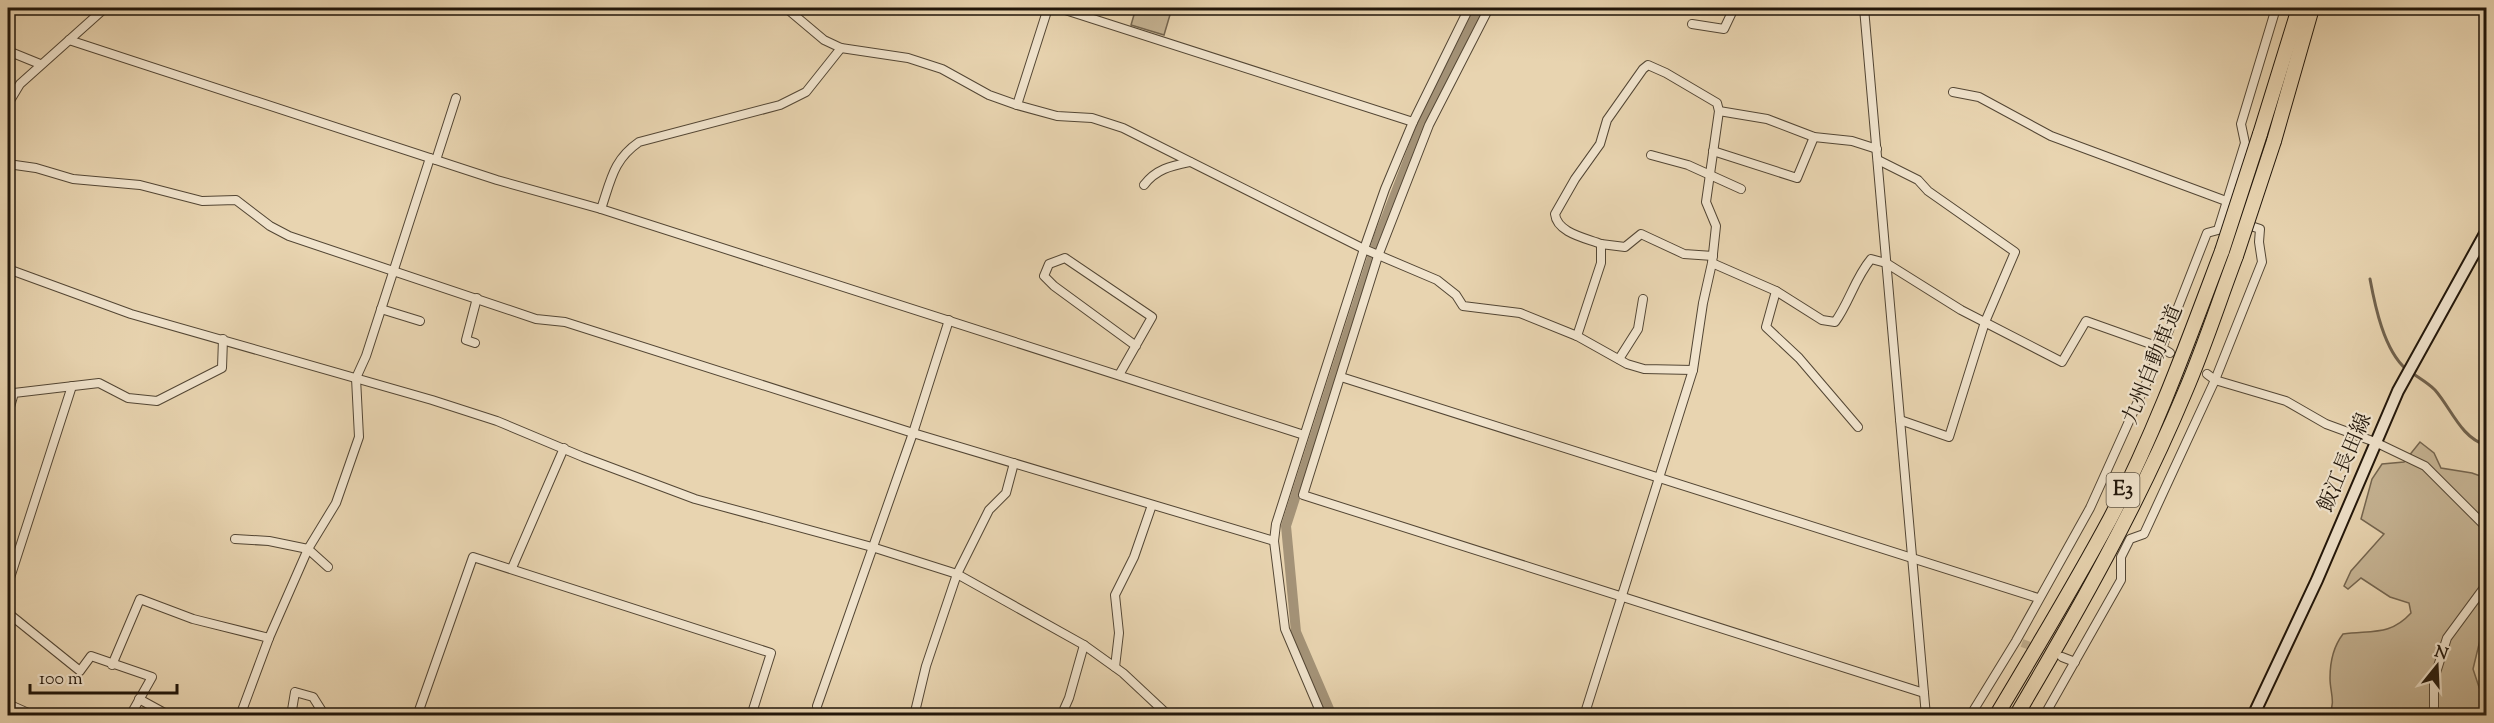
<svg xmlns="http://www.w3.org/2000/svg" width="2494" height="723" viewBox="0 0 2494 723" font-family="'Sorts Mill Goudy','Noto Serif JP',serif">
  <rect width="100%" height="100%" fill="#e8d4b0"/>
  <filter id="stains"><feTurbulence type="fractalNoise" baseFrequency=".00333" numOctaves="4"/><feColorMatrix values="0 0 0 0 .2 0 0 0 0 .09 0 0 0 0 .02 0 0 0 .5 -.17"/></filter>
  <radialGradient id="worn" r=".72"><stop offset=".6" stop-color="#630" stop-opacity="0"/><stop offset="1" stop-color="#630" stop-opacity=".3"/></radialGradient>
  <g fill="#c6b494" stroke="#74654f" stroke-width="1.5">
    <polygon points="1136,8 1172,8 1164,35 1131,25"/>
    <path d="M2420,442L2434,453L2441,468L2472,473L2486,478V632L2481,636L2473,669L2486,708V715L2329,716C2336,701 2330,693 2330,678C2330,661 2333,647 2343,634C2372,630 2390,636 2411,613L2409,603L2390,597L2361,578L2348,589L2344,586L2351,571L2384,534L2361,519L2372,479L2382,464L2404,462Z"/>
  </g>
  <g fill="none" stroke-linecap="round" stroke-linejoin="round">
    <g stroke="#70614c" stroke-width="3">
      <path d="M2370,279C2375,306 2384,350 2406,369"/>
      <path d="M2412,373C2419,378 2428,383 2435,390C2451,408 2461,438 2486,445"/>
    </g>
    <polyline stroke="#a49378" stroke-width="10" points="1332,716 1296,632 1286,526 1379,236 1423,122 1480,8"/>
    <polyline stroke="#c0ae8f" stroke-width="8" stroke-dasharray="8 4" stroke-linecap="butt" points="2022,643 2055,655"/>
    <g stroke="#534634" stroke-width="10">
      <g id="street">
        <polyline points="786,8 824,40 841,48 908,58 942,69 989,95 1017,105 1057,116 1092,118 1123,128 1364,249 1437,280 1456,295 1463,306 1520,313 1577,336 1627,364 1644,369 1693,370"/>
        <polyline points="1059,8 1413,122"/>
        <polyline points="1489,8 1429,125 1378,256 1303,495 1924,693"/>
        <polyline points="1864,8 1926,716"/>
        <polyline points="1692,24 1724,29 1734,8"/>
        <polyline points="69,40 497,180 601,209 1304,435"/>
        <polyline points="8,51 40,64"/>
        <polyline points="1953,92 1979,97 2051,136 2226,201"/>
        <polyline points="8,104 20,84 105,8"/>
        <polyline points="1017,105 1048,8"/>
        <polyline points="1719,111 1767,119 1814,137 1852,141 1877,149"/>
        <polyline points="1713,151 1797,178 1814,137"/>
        <polyline points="1651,155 1688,165 1741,189"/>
        <polyline points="436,160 456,98"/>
        <polyline points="1878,160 1918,180 1928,191 2015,252 1985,322 1949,437 1900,420"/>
        <polyline points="8,164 36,168 73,179 140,185 202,201 236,200 270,226 289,236 536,319 565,322 913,433 1274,541"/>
        <path d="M1144,185C1156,169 1171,166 1190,162"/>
        <path d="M601,209C611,180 613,160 639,142L780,105L806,92L841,48"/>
        <polyline points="1601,244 1625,247 1641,234 1684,254 1713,256"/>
        <path d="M1712,263L1776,291L1822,320L1835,322C1849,303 1855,278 1871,259L1886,263L1961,310L2062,362L2086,321L2162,348L2170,353"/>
        <polyline points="8,269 131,314 432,400 497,421 583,457 695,499 872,547 957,574 1084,645 1123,673 1169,716"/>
        <polyline points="1776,291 1766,327 1799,358 1858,427"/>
        <polyline points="381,309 420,321"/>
        <path d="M1577,336L1601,263V244C1586,238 1557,233 1555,214L1575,179L1600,144L1607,120L1643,69L1648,65L1666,73L1717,103L1719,111L1706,202L1716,226L1712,263L1703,303L1693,370L1584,716"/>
        <polyline points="475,343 466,340 477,298"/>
        <polyline points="1619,359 1638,329 1643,299"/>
        <polyline points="2207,374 2215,380 2286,401 2326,424 2375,442 2425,466 2486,527"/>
        <polyline points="1119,375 1152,317 1065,258 1049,264 1044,276 1054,286 1136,346"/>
        <polyline points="1341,377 2038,598"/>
        <polyline points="8,414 14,393 99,383 128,398 157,401 222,368 223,339"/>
        <polyline points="235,539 269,541 308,549 328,567"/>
        <polyline points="512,568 564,448"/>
        <polyline points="8,584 72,386"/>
        <polyline points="8,613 80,671 91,656 152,677 130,716"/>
        <polyline points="2062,657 2075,662"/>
        <polyline points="112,665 140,599 193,619 269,638"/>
        <polyline points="1115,667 1119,633 1115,595 1134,557 1152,505"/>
        <polyline points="139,699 170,716"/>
        <polyline points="8,704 35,716"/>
        <polyline points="817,706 913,433 949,320"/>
        <polyline points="240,716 269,638 308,549 336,503 359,437 356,378 366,356 430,158"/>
        <polyline points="291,716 295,692 313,697 325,716"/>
        <polyline points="417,716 473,557 771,653 751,716"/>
        <polyline points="914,716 926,666 957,574 989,510 1006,493 1014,463"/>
        <polyline points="1061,716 1069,698 1084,645"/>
        <polyline points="1322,716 1285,629 1274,541 1276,524 1364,249 1385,189 1413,122 1469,8"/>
        <polyline points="1970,716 2016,641 2090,508 2162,348 2207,233 2218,230 2245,143 2241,124 2276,8"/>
        <polyline points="2044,716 2121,580 2121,557 2130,539 2144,534 2215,380 2262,262 2259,242 2260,229 2230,219"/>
        <polyline points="2434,716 2434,679 2447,638 2486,585"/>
      </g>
    </g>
    <g stroke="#21160a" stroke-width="14">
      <polyline id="secondary" points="2253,716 2317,580 2398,391 2486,232"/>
    </g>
    <g stroke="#21160a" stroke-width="16">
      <g id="highway">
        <polyline points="2260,134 2299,8"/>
        <polyline points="2274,141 2312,8"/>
        <path d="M1996,716C2035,651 2074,586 2110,519C2155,433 2188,341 2222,251"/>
        <path d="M2016,716C2078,611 2138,505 2185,392C2204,348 2219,301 2236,256"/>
      </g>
    </g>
    <use href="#street" stroke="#f0e3cc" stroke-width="8"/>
    <use href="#secondary" stroke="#f0e3cc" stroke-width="10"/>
    <use href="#highway" stroke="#e8d4b0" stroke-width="14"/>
    <g stroke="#21160a" stroke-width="16" stroke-linecap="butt">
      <g id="highway-bridge">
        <polyline points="2222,251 2260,134"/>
        <polyline points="2236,256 2274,141"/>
      </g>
    </g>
    <use href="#highway-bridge" stroke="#e8d4b0" stroke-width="14"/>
  </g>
  <g text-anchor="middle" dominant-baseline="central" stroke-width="4.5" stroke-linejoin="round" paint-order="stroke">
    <rect fill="#f0e3cc" stroke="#5f5444" stroke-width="1.5" x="2106.5" y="473" width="33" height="34" rx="4.5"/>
    <g font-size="20" font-weight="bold" fill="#21160a">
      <text x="2123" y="490">E3</text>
    </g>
    <g font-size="21" fill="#21160a" stroke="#f0e3cc">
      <text transform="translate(2154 365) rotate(-68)">九州自動車道</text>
      <text transform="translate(2346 463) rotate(-67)">飯江長田線</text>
    </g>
  </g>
  <rect width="2494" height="723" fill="none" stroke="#e8d4b0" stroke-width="30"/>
  <rect x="9" y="9" width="2476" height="705" fill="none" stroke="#21160a" stroke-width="3"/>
  <rect x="15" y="15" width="2464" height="693" fill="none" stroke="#21160a" stroke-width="1.5"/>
  <g transform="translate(2437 666) rotate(18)" stroke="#f0e3cc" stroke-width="4.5" paint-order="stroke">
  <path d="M0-4.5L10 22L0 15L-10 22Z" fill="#21160a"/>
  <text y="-9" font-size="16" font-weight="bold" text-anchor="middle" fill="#21160a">N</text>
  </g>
  <path d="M30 684v9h147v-9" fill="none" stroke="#21160a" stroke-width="3"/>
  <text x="39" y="684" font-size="18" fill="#21160a" stroke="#f0e3cc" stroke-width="4.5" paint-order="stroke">100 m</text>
  <rect width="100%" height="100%" filter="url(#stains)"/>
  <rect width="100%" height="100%" fill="url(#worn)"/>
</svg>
